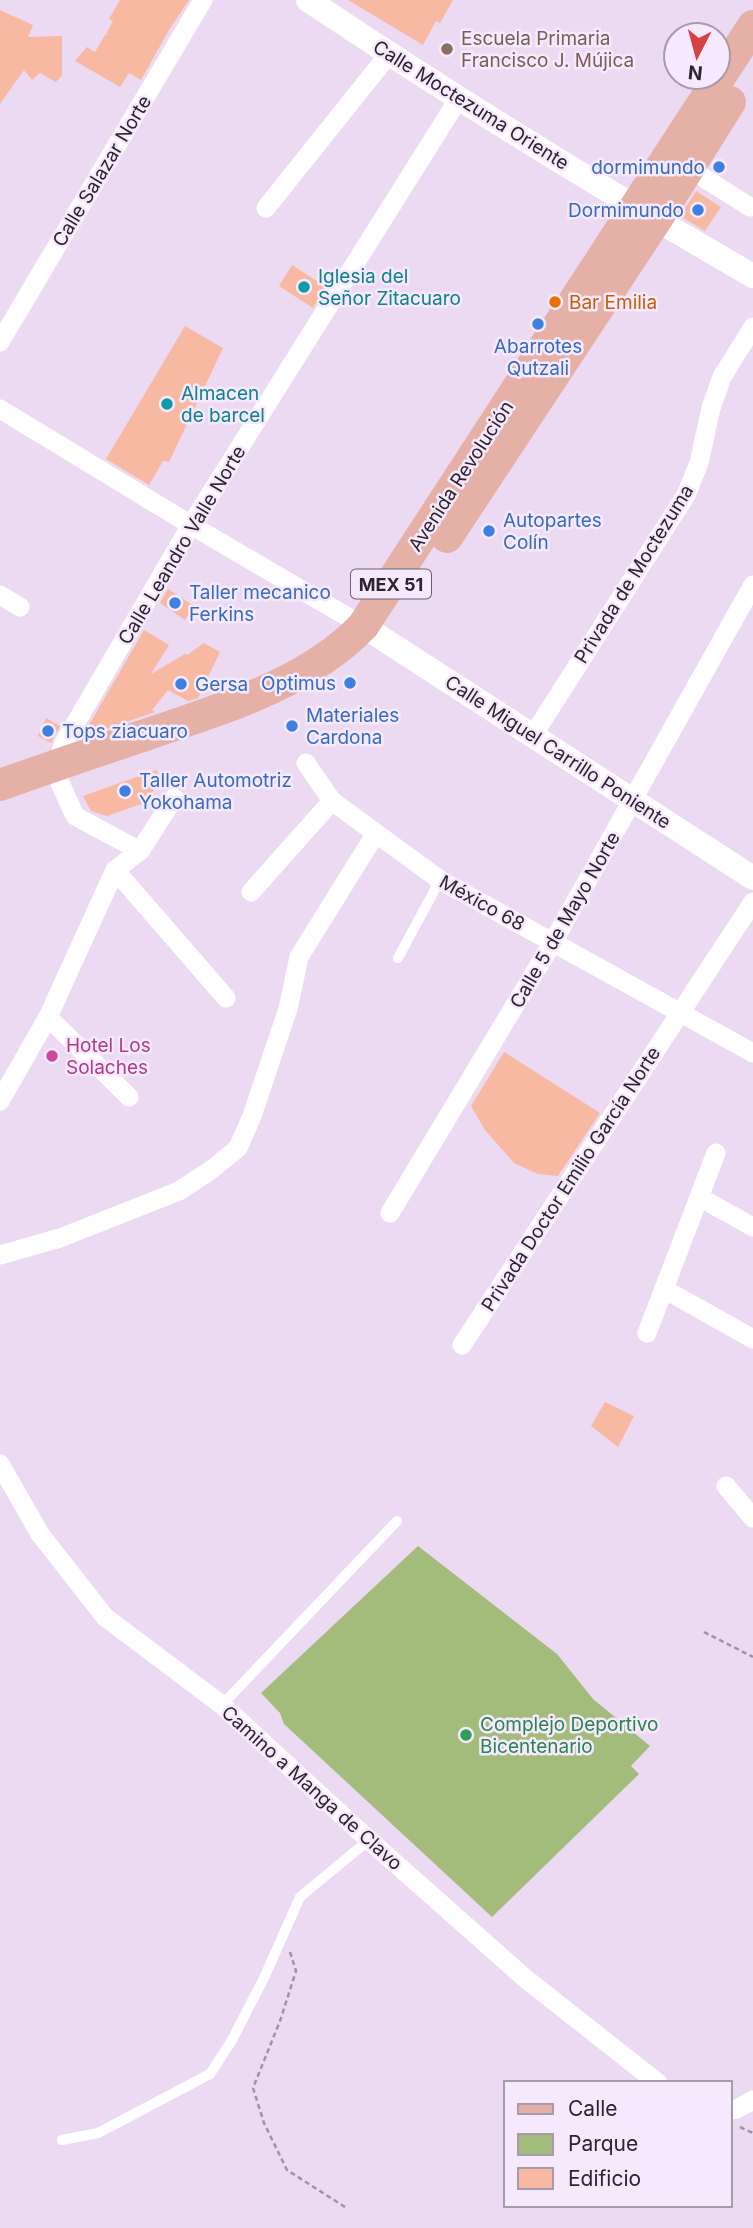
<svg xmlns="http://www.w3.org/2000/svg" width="753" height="2228" viewBox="0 0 753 2228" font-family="Inter,sans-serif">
  <rect width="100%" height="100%" fill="#ecdaf3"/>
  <polygon fill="#a3bc7c" points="418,1546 557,1654 593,1699 650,1746 631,1766 639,1774 492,1917 284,1724 280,1713 261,1693"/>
  <g fill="#f7b9a2">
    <polygon points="120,0 189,0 169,30 141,80 129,73 120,87 75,61 87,47 95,52 105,35 108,35 106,34 113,21 109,19"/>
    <polygon points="348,0 453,0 440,23 436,21 423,45"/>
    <polygon points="0,10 33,25 28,37 62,36 62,75 56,82 40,73 32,80 24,70 0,104"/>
    <polygon points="696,191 721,207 705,231 680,216"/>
    <polygon points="292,265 326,287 313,308 279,286"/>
    <polygon points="185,326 223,348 169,462 163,461 149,485 106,459"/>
    <polygon points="168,589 194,606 185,620 160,603"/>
    <polygon points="144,630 169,645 151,674 185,654 187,655 204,643 220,652 198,698 188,701 168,690 152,710 155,712 82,737"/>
    <polygon points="46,718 60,726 51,743 38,736"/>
    <polygon points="156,770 165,782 157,786 144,803 107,816 91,811 83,796"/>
    <polygon points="504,1052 600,1113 558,1176 538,1174 514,1163 485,1130 471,1106"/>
    <polygon points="605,1402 634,1416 618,1447 591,1426"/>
  </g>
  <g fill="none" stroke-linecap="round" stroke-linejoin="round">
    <g stroke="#a092a5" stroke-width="2.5" stroke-dasharray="5 3.5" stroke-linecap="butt">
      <polyline points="704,1632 753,1657"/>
      <polyline points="290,1952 296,1971 280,2021 253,2088 264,2123 287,2170 345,2207"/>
      <polyline points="740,2127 753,2133"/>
    </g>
    <g stroke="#fff" stroke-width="10">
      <polyline points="398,958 440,880"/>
      <polyline points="222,1705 397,1521"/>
      <polyline points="62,2140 98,2133 210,2074 232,2040 264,1978 300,1897 369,1840"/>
    </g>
    <g stroke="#fff" stroke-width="19">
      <polyline points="688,168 750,207"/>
      <polyline points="266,208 389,54"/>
      <polyline points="0,342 203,0"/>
      <polyline points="0,409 191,525 363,626"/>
      <polyline points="0,595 20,607"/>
      <polyline points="532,737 686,495 699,463 711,408 722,377 753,327"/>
      <polyline points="306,763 332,801 440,880 753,1053"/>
      <polyline points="140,851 75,816 60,783 56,765 64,743 191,525 459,98"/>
      <polyline points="115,870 226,998"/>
      <polyline points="251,892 332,801"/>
      <polyline points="48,1017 129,1097"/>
      <polyline points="0,1101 48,1017 115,870 140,851 174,798"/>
      <polyline points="699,1197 753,1227"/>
      <polyline points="390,1213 553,942 753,585"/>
      <polyline points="0,1255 60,1238 179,1191 211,1170 238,1148 252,1116 288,1009 299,957 376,833"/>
      <polyline points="664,1289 753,1339"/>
      <polyline points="647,1333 716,1153"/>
      <polyline points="462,1345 753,902"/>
      <polyline points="0,1464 40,1534 105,1617 222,1705 369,1840 526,1979 658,2083"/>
      <polyline points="726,1486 753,1518"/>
      <polyline points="730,2110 737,2109 753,2100"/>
    </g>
    <g stroke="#fff" stroke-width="24">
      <path d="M308,0C453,97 602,189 753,276"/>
      <polyline points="363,626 753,878"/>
    </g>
    <g stroke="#e5b0a6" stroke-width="32">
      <polyline points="447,537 656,220 730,102"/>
      <path d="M0,785C50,767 101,750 151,733C225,708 308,683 363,626L753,26"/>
    </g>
  </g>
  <circle fill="#8d6e63" stroke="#f7e9fd" stroke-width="2.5" cx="447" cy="49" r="7"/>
  <g fill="#3f7fe0" stroke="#f7e9fd" stroke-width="2.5">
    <circle cx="719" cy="167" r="7"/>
    <circle cx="698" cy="210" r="7"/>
    <circle cx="538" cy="324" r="7"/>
    <circle cx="489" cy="531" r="7"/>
    <circle cx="175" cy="603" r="7"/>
    <circle cx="350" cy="683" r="7"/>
    <circle cx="181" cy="684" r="7"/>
    <circle cx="292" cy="726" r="7"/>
    <circle cx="48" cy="731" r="7"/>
    <circle cx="125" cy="791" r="7"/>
  </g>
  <g fill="#0f9aa8" stroke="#f7e9fd" stroke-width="2.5">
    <circle cx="304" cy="287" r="7"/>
    <circle cx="167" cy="404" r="7"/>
  </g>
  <circle fill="#e8710a" stroke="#f7e9fd" stroke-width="2.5" cx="555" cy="302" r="7"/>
  <circle fill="#d1479c" stroke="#f7e9fd" stroke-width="2.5" cx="52" cy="1056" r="7"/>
  <circle fill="#2e9e5b" stroke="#f7e9fd" stroke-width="2.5" cx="466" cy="1735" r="7"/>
  <g text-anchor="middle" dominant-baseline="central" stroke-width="5" stroke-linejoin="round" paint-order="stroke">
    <rect fill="#f7e9fd" stroke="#69606d" stroke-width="2" x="351" y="569.5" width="80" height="29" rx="5"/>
    <g font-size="18" font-weight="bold" fill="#2c252f">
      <text x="391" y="584">MEX 51</text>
    </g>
    <g font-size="19" fill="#785e54" stroke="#f7e9fd" text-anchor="start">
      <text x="461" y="38">Escuela Primaria<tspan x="461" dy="22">Francisco J. Mújica</tspan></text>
    </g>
    <g font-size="19" fill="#2c252f" stroke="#f7e9fd">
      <text transform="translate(471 105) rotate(32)">Calle Moctezuma Oriente</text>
      <text transform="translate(102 171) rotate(-59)">Calle Salazar Norte</text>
      <text transform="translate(461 476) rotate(-57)">Avenida Revolución</text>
      <text transform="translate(182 545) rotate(-59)">Calle Leandro Valle Norte</text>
      <text transform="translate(634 574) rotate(-58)">Privada de Moctezuma</text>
      <text transform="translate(558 752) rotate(33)">Calle Miguel Carrillo Poniente</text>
      <text transform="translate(482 903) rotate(29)">México 68</text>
      <text transform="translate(565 920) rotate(-60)">Calle 5 de Mayo Norte</text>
      <text transform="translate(571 1179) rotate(-57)">Privada Doctor Emilio García Norte</text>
      <text transform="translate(312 1788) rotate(42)">Camino a Manga de Clavo</text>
    </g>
    <g font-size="19" fill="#366cbe" stroke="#f7e9fd" text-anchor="start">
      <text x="705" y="167" text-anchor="end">dormimundo</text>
      <text x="684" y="210" text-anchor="end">Dormimundo</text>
      <text x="538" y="346" text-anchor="middle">Abarrotes<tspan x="538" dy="22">Qutzali</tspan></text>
      <text x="503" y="520">Autopartes<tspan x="503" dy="22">Colín</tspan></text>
      <text x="189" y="592">Taller mecanico<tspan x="189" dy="22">Ferkins</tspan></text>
      <text x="336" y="683" text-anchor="end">Optimus</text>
      <text x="195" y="684">Gersa</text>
      <text x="306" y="715">Materiales<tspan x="306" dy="22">Cardona</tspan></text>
      <text x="62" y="731">Tops ziacuaro</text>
      <text x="139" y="780">Taller Automotriz<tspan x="139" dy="22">Yokohama</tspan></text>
    </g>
    <g font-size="19" fill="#0d838f" stroke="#f7e9fd" text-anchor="start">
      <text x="318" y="276">Iglesia del<tspan x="318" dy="22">Señor Zitacuaro</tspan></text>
      <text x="181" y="393">Almacen<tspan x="181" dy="22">de barcel</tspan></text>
    </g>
    <g font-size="19" fill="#c56008" stroke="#f7e9fd" text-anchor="start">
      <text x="569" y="302">Bar Emilia</text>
    </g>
    <g font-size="19" fill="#b23c85" stroke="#f7e9fd" text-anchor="start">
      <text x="66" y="1045">Hotel Los<tspan x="66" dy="22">Solaches</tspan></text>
    </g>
    <g font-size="19" fill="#27864d" stroke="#f7e9fd" text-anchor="start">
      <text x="480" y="1724">Complejo Deportivo<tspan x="480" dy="22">Bicentenario</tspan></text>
    </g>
  </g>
  <rect x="504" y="2081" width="228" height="126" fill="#f7e9fd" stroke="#a69bab" stroke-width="2"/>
  <rect x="518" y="2104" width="35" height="10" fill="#e5b0a6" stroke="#a69bab" stroke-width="2"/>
  <text x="568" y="2116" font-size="21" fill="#2c252f">Calle</text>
  <rect x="518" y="2134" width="35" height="21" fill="#a3bc7c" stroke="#a69bab" stroke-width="2"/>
  <text x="568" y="2151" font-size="21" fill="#2c252f">Parque</text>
  <rect x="518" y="2168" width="35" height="21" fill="#f7b9a2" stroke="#a69bab" stroke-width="2"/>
  <text x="568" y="2186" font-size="21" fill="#2c252f">Edificio</text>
  <g transform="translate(697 56) rotate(186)"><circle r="33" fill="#f7e9fd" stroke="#a69bab" stroke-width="2"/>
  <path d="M0-5L12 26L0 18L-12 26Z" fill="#d34344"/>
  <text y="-10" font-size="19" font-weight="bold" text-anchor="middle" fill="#2c252f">N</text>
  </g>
</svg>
